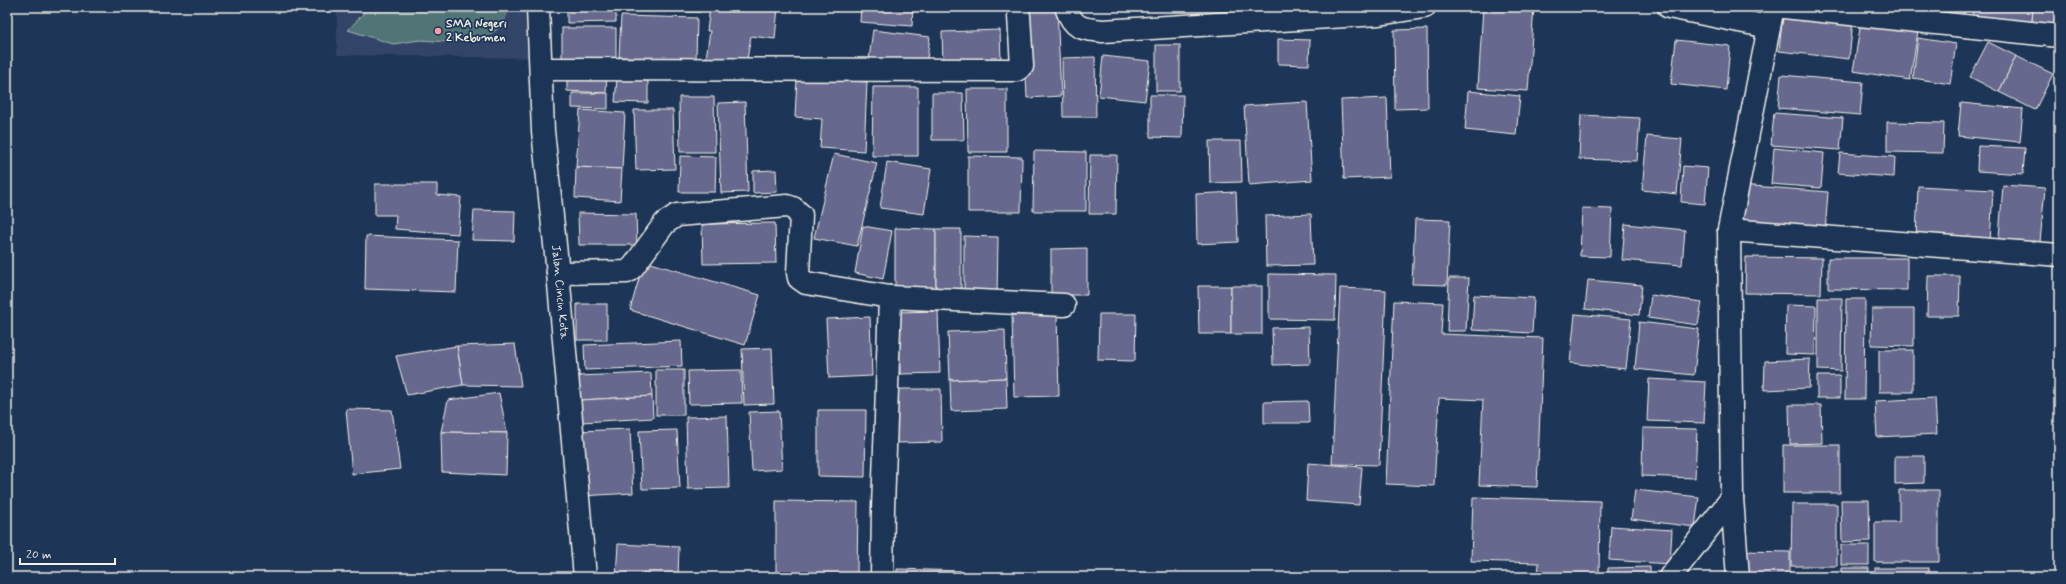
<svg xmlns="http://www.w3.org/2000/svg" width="2066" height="584" viewBox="0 0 2066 584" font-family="Mynerve,sans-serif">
  <rect width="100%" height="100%" fill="#1d3557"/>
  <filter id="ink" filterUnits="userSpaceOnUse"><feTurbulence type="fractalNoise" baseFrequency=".025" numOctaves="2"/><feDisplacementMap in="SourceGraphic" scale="8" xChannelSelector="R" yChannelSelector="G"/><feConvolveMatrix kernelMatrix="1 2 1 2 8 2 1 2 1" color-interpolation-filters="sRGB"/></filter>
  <g filter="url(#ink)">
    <polygon fill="#334467" points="337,7 538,7 539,58 337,55"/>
    <polygon fill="#517577" stroke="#a2b3b0" points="366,7 509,7 503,25 483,39 448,42 420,40 393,44 348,30 363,14"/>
    <g fill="#66688d" stroke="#f4f1e8">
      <polygon points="567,7 616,7 616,22 567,23"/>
      <polygon points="620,7 655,7 654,12 620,10"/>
      <polygon points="660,7 701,7 700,12 660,11"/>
      <polygon points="710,7 778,7 775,39 751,36 746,65 706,58 710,31 707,31"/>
      <polygon points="861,7 913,7 912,26 860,22"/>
      <polygon points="1483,7 1534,7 1528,91 1478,88"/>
      <polygon points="1850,7 1965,7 1963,22"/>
      <polygon points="1973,7 2033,7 2032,23 1972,16"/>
      <polygon points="2033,7 2059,7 2059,26 2032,23"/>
      <polygon points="1057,8 1061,96 1027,98 1023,10"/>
      <polygon points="1783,13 1853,21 1849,59 1779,51"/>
      <polygon points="621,16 697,18 696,59 619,57"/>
      <polygon points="1862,16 1919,25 1910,80 1853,71"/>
      <rect x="562" y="28" width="54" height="35"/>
      <polygon points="1427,29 1428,108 1395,109 1394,30"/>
      <polygon points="873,30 930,37 926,66 869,59"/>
      <polygon points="1000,30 1001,62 943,64 942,32"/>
      <polygon points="1918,38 1956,44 1950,84 1913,78"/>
      <polygon points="1278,39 1310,40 1309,65 1278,64"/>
      <polygon points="1676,40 1730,46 1726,90 1671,84"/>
      <polygon points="1988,42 2016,56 1999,92 1970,77"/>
      <rect x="1156" y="45" width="24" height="46"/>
      <polygon points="1103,56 1150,61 1145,101 1099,96"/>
      <polygon points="2016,56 2053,74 2035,110 1999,92"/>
      <polygon points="1095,57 1096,117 1063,117 1062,58"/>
      <polygon points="567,70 607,71 606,93 567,91"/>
      <polygon points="1781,75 1863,82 1860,115 1778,108"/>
      <polygon points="617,78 648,80 648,103 615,102"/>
      <polygon points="797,78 867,82 864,151 820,148 822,119 795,117"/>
      <polygon points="873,87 918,87 918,156 872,156"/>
      <polygon points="967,89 1007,89 1007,152 968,152"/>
      <polygon points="1468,91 1520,96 1516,135 1465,130"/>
      <polygon points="572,93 608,93 608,109 572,108"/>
      <polygon points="932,93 963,93 964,140 932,140"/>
      <polygon points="1150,95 1183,95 1182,138 1150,137"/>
      <polygon points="679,97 714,97 715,152 680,152"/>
      <polygon points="1387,98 1390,177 1344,179 1341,100"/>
      <polygon points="745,102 748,192 721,193 718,103"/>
      <polygon points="1307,102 1312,180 1249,185 1244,106"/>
      <polygon points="1961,103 2023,109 2020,142 1958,136"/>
      <polygon points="580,110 625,113 622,169 576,167"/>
      <polygon points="634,110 673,110 675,169 636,170"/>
      <polygon points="1774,113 1843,118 1840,150 1771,145"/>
      <polygon points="1581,115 1640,118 1637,161 1579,159"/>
      <polygon points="1887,122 1944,123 1943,153 1887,152"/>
      <polygon points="1647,136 1682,139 1677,194 1642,190"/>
      <polygon points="1209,141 1241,141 1242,182 1210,183"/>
      <polygon points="1978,146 2025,148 2023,174 1977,171"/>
      <polygon points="1774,148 1824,153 1821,188 1771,184"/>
      <polygon points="1034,151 1086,152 1086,211 1033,211"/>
      <polygon points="1840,153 1895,157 1894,177 1838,173"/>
      <polygon points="834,154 877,163 857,246 814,238"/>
      <polygon points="1090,155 1117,155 1116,214 1089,214"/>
      <polygon points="680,156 716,157 715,192 679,192"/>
      <polygon points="968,156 1022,157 1021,212 968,212"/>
      <polygon points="887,162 931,169 924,214 880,208"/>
      <polygon points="1683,166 1708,168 1705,204 1681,202"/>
      <polygon points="576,167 622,169 620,201 575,198"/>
      <polygon points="776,170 777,192 753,193 753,171"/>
      <polygon points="375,184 437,184 437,195 461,197 458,234 395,229 396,215 375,215"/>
      <polygon points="1740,185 1828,192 1825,233 1737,227"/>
      <polygon points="2003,185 2045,188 2039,253 1998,250"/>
      <polygon points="1918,186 1993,190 1990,242 1916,239"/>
      <polygon points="1236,192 1238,242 1197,244 1196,194"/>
      <polygon points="1582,208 1612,209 1610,257 1580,256"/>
      <polygon points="474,210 515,211 514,241 472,240"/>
      <polygon points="578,213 636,214 637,245 579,245"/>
      <polygon points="1311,214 1313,265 1266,266 1265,216"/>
      <polygon points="1415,219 1450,220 1447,285 1412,284"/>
      <polygon points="775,223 776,263 703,264 702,224"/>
      <polygon points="1625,224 1685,230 1682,265 1622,260"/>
      <polygon points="863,226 892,231 883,279 855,273"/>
      <polygon points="895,228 936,229 936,291 895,291"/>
      <polygon points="936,229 961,229 961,292 936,291"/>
      <polygon points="366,236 458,240 456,292 365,289"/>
      <polygon points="964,236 998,237 997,299 964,299"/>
      <polygon points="1087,248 1087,295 1051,295 1051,249"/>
      <polygon points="1746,257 1822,258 1821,294 1745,293"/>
      <polygon points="1828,258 1907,258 1907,290 1828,289"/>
      <polygon points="644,261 760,295 745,345 630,310"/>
      <polygon points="1269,274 1336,275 1335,320 1269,319"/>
      <polygon points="1928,276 1960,276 1959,316 1927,316"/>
      <polygon points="1449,278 1469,278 1466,331 1447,331"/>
      <polygon points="1588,280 1642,285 1639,315 1585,309"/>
      <polygon points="1198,286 1231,286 1231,334 1199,334"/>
      <rect x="1231" y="286" width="31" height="48"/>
      <polygon points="1340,288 1386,290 1379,465 1332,464"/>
      <polygon points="1474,295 1534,298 1532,333 1472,330"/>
      <polygon points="1651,295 1702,302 1698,325 1648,318"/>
      <polygon points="1818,298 1842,298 1841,371 1818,370"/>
      <polygon points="1846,299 1865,299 1864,399 1845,399"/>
      <polygon points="1394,301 1443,303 1441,334 1543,338 1537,487 1479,485 1483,400 1439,398 1434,486 1386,484"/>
      <rect x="577" y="304" width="30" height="36"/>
      <polygon points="1786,305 1816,306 1815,355 1785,354"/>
      <polygon points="1872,309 1914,309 1914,346 1871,345"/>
      <polygon points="938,311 940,373 900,374 898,312"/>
      <polygon points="1057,314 1059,396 1014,397 1012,315"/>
      <polygon points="1099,314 1136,314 1135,361 1098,360"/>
      <polygon points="1575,314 1631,319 1626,369 1570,363"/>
      <polygon points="870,317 872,376 829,378 826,319"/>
      <polygon points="1639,322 1699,329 1694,375 1635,369"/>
      <polygon points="1309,327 1310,364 1273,365 1272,328"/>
      <polygon points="1005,330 1006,378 950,380 948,332"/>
      <polygon points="681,341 682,366 585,370 584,345"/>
      <polygon points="515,344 521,386 463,385 457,346"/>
      <polygon points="457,346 463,385 407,395 396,356"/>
      <polygon points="772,348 774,404 744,405 742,349"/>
      <rect x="1879" y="350" width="34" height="42"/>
      <polygon points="1810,359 1809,388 1764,390 1765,361"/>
      <rect x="656" y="370" width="28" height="45"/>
      <polygon points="741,370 742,403 689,404 688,371"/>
      <polygon points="651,373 652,396 580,400 578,376"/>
      <rect x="1817" y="376" width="23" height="22"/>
      <polygon points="1006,378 1007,409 951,411 950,380"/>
      <polygon points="1649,379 1706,382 1704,423 1647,421"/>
      <polygon points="896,389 941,389 942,442 896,443"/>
      <polygon points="499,393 507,433 441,432 448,400"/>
      <polygon points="652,396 653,418 581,422 580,400"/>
      <polygon points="1935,398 1937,434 1877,437 1875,401"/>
      <polygon points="1308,401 1309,423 1264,423 1264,402"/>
      <polygon points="1789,405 1821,405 1822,443 1790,444"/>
      <polygon points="346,409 392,410 400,469 352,474"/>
      <polygon points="818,410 866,410 865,477 818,476"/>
      <polygon points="779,411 782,469 752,471 749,412"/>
      <polygon points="727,416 729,488 688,489 686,417"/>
      <polygon points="1643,428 1697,429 1695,478 1642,476"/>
      <polygon points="630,429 633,493 581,496 578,431"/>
      <polygon points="677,430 680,488 642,489 639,431"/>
      <polygon points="441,432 507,433 506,475 442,472"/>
      <rect x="1783" y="445" width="57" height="48"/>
      <polygon points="1895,456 1924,456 1924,483 1895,484"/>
      <polygon points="1308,463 1362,467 1359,505 1306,501"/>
      <polygon points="1635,490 1699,497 1695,527 1631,519"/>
      <polygon points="1899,490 1939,490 1939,562 1875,562 1875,522 1899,522"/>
      <polygon points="1473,497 1600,501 1599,577 1538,577 1539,563 1471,561"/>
      <polygon points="1841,500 1869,500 1870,541 1842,542"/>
      <polygon points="776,501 858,502 857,577 776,577"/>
      <polygon points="1792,504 1837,504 1837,566 1791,566"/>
      <polygon points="1611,526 1672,530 1670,564 1609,560"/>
      <polygon points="618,544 679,547 678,577 616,577"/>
      <rect x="1841" y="545" width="28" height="20"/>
      <polygon points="1744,551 1790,552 1790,577 1743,577"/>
      <polygon points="1650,567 1650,577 1608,577 1608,568"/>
      <polygon points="1841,568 1869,568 1868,577 1841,577"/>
      <rect x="1875" y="568" width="54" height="9"/>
      <polygon points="897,569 961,571 961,577 897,577"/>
    </g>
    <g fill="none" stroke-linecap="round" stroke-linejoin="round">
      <g stroke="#f4f1e8" stroke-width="25">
        <g id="minor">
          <path id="s1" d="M538,7L543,131L558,273L585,577"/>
          <path d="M1066,7C1073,29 1082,29 1103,31L1379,14L1424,7"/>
          <polyline points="1669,7 1769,27"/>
          <polyline points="1784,7 2059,36"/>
          <polyline points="542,69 1017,70 1022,66 1019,16"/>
          <polyline points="1729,230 2059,255"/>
          <polyline points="558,273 627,272 633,267 665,223 677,215 787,206 793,208 801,215 798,273 799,278 806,283 890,297 1064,305"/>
          <polyline points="882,577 883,509 890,297"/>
          <polyline points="1670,577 1732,498"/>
          <polyline points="1738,577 1732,498 1729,230 1773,7"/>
        </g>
      </g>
      <use href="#minor" stroke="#1d3557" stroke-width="22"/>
    </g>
  </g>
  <circle fill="#ff9aa2" stroke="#1d3557" stroke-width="1.5" cx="438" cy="31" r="4"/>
  <g text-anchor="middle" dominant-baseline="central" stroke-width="3.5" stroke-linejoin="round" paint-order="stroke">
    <g font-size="12" font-weight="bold" fill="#f4f1e8" stroke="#1d3557" text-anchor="start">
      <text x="446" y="24">SMA Negeri<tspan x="446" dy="14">2 Kebumen</tspan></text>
    </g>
    <g font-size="12" fill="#f4f1e8" stroke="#1d3557">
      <text stroke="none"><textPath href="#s1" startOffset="286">Jalan Cincin Kota</textPath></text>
    </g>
  </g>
  <rect width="2066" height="584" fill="none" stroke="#1d3557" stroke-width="24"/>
  <rect x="12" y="12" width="2042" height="560" fill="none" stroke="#f4f1e8" stroke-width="1.5" filter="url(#ink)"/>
  <path d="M20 558v6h95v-6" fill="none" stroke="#f4f1e8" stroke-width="2"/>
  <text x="26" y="558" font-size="12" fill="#f4f1e8" stroke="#1d3557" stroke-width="3" paint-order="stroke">20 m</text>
</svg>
